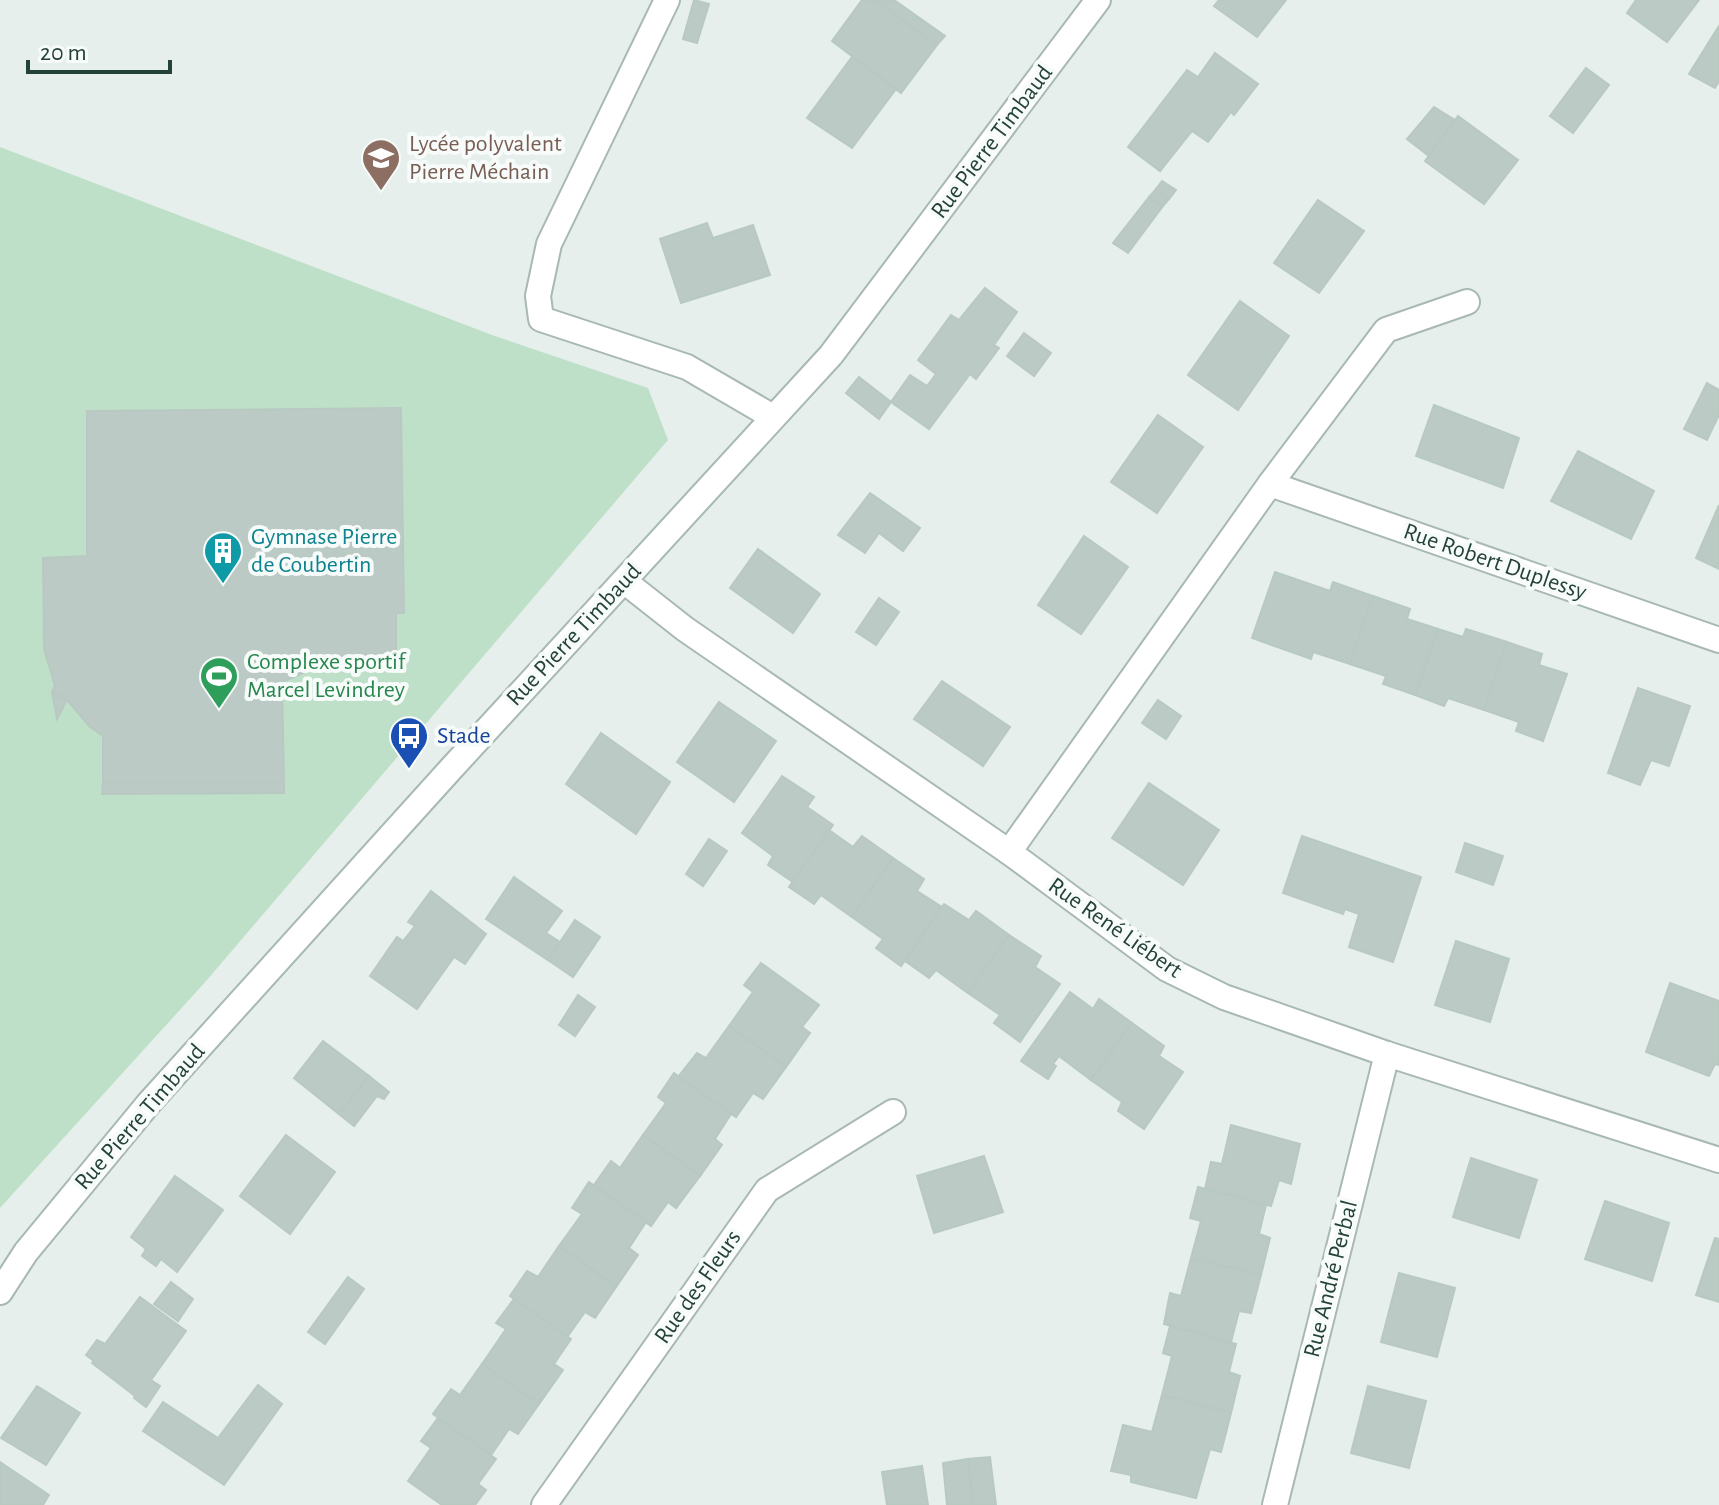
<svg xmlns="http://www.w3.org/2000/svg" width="1719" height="1505" viewBox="0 0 1719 1505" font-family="'Alegreya Sans',sans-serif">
  <rect width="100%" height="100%" fill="#e6efeb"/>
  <polygon fill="#bfe0c8" points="0,147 492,335 648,388 668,440 207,980 0,1208"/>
  <g fill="#bbcac4" stroke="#b8c9c2" stroke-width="2">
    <polygon points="694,0 709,4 697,43 683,39"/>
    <polygon points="862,0 877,1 937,45 901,93 832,41"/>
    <polygon points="874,0 894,0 945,36 937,45"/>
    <polygon points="1219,0 1286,0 1257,37 1214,6"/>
    <polygon points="1636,0 1699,0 1667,42 1627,13"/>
    <polygon points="1719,26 1719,81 1715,88 1689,74"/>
    <polygon points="1215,53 1258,84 1234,115 1231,112 1208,142 1192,131 1160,171 1128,147 1187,70 1198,77"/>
    <polygon points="852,57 896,89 852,148 807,118"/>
    <polygon points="1586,68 1609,85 1573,133 1550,116"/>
    <polygon points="1434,107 1455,120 1429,156 1407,139"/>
    <polygon points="1458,116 1518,160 1484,204 1425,161"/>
    <polygon points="1162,181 1176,190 1169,199 1156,189"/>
    <polygon points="1156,189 1169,199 1163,206 1149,197"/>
    <polygon points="1149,197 1163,206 1128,253 1113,243"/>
    <polygon points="1318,200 1364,231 1319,293 1274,263"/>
    <polygon points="707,223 713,238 753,225 770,275 681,303 660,239"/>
    <polygon points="985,288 1017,312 994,345 999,348 976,379 970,374 929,429 891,402 910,375 927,386 936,374 918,360 951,315 959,320"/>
    <polygon points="1240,301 1289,336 1238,410 1188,375"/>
    <polygon points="1024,333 1051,353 1034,376 1007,356"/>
    <polygon points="859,377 891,402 879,419 846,393"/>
    <polygon points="1707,383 1719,390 1719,415 1707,440 1684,429"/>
    <polygon points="1434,405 1519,438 1503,488 1416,456"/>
    <polygon points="401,408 404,613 396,613 396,654 344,655 282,682 284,782 103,782 103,736 90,727 67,700 52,692 55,686 44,649 43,558 87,556 87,411"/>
    <polygon points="1158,415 1203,447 1157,513 1111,482"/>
    <polygon points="1578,451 1654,491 1631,539 1551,501"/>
    <polygon points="870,493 920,528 903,551 879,533 865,553 838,535"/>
    <polygon points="1719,505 1719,569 1696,558"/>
    <polygon points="1084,536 1128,567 1081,634 1038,605"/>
    <polygon points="758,549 820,594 793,633 730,588"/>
    <polygon points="1275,572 1330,591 1333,582 1373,596 1350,664 1313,652 1311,659 1252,638"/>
    <polygon points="1373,596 1410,609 1407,619 1438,629 1415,695 1383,684 1386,676 1350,664"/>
    <polygon points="879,598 899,612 876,645 856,632"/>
    <polygon points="1438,629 1463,637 1466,629 1507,642 1484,710 1448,698 1444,706 1415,695"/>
    <polygon points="1507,642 1542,654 1539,665 1567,674 1543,741 1516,731 1519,722 1484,710"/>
    <polygon points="942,681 1010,727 983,766 914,719"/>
    <polygon points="1638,688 1690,706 1669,766 1651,760 1640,785 1608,773"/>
    <polygon points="52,692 67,700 57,719"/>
    <polygon points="1158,700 1181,716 1166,739 1142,723"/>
    <polygon points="719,702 776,741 734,802 677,762"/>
    <polygon points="601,733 670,782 636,834 566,784"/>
    <polygon points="782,776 814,797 807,807 833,825 793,882 768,865 773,856 742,833"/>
    <polygon points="103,782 284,782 284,793 102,794"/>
    <polygon points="1149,783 1219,830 1183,885 1112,838"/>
    <polygon points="829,830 853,847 862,836 893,858 852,917 821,895 814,904 789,887"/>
    <polygon points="1302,836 1421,877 1393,962 1349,947 1359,914 1345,909 1343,914 1283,893"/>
    <polygon points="709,839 727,851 703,886 686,874"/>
    <polygon points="1465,843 1503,856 1493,885 1456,872"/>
    <polygon points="893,858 924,879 917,891 942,907 901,966 876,948 883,939 852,917"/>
    <polygon points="514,877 562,911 546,933 560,942 548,960 486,919"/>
    <polygon points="431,891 486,934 465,964 454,957 417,1009 370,976 397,937 403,941 415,926 408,922"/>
    <polygon points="944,904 969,920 976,911 1009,935 968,993 936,970 929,978 905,961"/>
    <polygon points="575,920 600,937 573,977 548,960"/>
    <polygon points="1009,935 1041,956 1035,967 1060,984 1020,1042 994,1023 1000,1015 968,993"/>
    <polygon points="1456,941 1509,959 1490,1022 1435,1005"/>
    <polygon points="761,963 819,1005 802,1027 810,1033 786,1067 729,1026 753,992 744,985"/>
    <polygon points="1670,983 1719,1001 1719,1065 1715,1064 1709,1076 1646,1052"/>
    <polygon points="1070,992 1093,1009 1099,999 1132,1023 1091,1080 1059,1056 1053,1064 1056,1066 1048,1079 1021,1061"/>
    <polygon points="578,995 595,1007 575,1036 559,1025"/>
    <polygon points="1132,1023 1164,1046 1159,1056 1183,1072 1144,1129 1118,1111 1122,1102 1091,1080"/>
    <polygon points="729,1026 786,1067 763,1099 753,1093 736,1117 678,1077 697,1053 706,1058"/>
    <polygon points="323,1041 369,1076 339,1114 294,1078"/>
    <polygon points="674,1073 731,1114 715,1139 722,1145 700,1176 643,1135 666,1103 658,1097"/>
    <polygon points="369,1076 389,1092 384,1099 377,1096 354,1126 339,1114"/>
    <polygon points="1231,1125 1300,1144 1291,1184 1279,1180 1271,1206 1205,1189 1211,1162 1222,1164"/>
    <polygon points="286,1135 335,1172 290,1234 240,1196"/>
    <polygon points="643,1135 700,1176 676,1208 668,1202 651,1226 594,1185 611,1161 620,1168"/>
    <polygon points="984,1156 1003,1212 934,1233 917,1176"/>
    <polygon points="1471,1158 1537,1180 1519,1238 1453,1217"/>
    <polygon points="175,1176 223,1210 177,1272 161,1259 156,1266 142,1256 146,1249 131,1237"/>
    <polygon points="589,1182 646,1222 629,1248 638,1255 616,1287 559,1246 582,1214 572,1208"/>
    <polygon points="1198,1187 1266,1205 1259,1234 1270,1238 1261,1275 1191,1258 1201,1221 1190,1218"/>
    <polygon points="1605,1201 1669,1223 1652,1281 1585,1259"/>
    <polygon points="1715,1238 1719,1239 1719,1302 1696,1295"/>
    <polygon points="559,1246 616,1287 595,1318 585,1312 567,1337 510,1296 527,1271 538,1277"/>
    <polygon points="1191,1258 1261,1275 1251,1313 1239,1311 1231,1342 1164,1324 1170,1293 1181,1296"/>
    <polygon points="1399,1273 1455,1288 1437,1357 1381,1342"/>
    <polygon points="348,1277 364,1289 325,1344 308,1332"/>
    <polygon points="171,1282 193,1299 178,1321 154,1304"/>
    <polygon points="140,1297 186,1331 151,1380 160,1386 146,1407 134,1398 135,1396 92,1363 94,1361 86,1355 97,1340 105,1344"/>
    <polygon points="514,1299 571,1339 554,1364 563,1370 539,1404 482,1364 506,1329 496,1323"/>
    <polygon points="1170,1326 1236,1344 1229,1372 1240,1376 1231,1413 1162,1395 1172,1356 1163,1353"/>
    <polygon points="482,1364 539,1404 518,1434 509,1429 491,1455 433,1414 451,1389 460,1395"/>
    <polygon points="258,1385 282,1404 224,1485 143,1431 163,1402 218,1438"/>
    <polygon points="37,1386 80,1413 46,1465 1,1438"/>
    <polygon points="1368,1386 1426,1401 1409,1468 1351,1453"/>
    <polygon points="1162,1395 1231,1413 1221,1452 1210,1449 1196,1498 1131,1482 1131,1475 1111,1471 1123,1425 1152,1432"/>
    <polygon points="438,1418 496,1459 478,1484 486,1490 475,1505 442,1505 408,1481 431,1448 421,1441"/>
    <polygon points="990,1457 996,1505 973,1505 968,1459"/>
    <polygon points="968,1459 973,1505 947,1505 943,1463"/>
    <polygon points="0,1462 49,1495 43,1505 0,1505"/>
    <polygon points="922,1466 928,1505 887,1505 882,1472"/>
  </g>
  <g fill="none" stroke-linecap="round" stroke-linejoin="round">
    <g stroke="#a8b8b2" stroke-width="28">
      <polyline id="service" points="667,0 549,244 538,296 541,319 687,367 773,417"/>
    </g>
    <g stroke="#a8b8b2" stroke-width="28">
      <g id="minor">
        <polyline points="1270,484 1386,330 1467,302"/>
        <polyline points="624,581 685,629 1009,852 1167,969 1224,997 1387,1054 1719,1160"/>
        <polyline points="1009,852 1270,484 1719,640"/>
        <polyline points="0,1292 26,1252 149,1103 449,771 831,355 1098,0"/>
        <polyline points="544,1505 767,1190 893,1112"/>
        <polyline points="1275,1505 1387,1054"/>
      </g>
    </g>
    <use href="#service" stroke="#fff" stroke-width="24"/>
    <use href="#minor" stroke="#fff" stroke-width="24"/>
  </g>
  <defs>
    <g id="school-pin" transform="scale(2)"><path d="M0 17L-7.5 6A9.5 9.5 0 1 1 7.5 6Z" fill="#8d6e63" stroke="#f7fbf9"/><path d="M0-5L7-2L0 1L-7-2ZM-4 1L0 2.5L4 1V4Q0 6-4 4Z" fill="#fff"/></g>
    <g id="building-pin" transform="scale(2)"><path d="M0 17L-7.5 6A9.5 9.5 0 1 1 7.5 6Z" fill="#0f9aa8" stroke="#f7fbf9"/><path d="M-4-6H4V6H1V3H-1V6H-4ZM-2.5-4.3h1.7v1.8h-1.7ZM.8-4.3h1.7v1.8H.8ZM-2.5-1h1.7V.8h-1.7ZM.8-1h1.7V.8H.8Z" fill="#fff"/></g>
    <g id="stadium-pin" transform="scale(2)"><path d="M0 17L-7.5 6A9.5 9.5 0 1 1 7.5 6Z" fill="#2e9e5b" stroke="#f7fbf9"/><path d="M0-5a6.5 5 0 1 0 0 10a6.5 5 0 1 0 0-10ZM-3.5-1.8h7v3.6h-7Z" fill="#fff"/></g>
    <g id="bus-pin" transform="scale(2)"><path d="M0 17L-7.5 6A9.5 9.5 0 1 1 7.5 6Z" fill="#1a4fb4" stroke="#f7fbf9"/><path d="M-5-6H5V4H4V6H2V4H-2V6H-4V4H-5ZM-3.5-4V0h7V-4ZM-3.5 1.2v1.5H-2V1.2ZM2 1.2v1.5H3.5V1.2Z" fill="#fff"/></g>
  </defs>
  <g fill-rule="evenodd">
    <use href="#school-pin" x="381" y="158"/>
    <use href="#building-pin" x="223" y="551"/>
    <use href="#stadium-pin" x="219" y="676"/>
    <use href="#bus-pin" x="409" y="736"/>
  </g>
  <g text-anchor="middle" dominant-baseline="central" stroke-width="8" stroke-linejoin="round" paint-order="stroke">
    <g font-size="24" fill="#24423a" stroke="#f7fbf9">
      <text transform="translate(992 142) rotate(-53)">Rue Pierre Timbaud</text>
      <text transform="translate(1495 562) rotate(19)">Rue Robert Duplessy</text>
      <text transform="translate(574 635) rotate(-47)">Rue Pierre Timbaud</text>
      <text transform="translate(1115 928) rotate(35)">Rue René Liébert</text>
      <text transform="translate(140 1117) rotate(-49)">Rue Pierre Timbaud</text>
      <text transform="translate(1331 1279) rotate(-76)">Rue André Perbal</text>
      <text transform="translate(698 1287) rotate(-55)">Rue des Fleurs</text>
    </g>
    <g font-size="24" fill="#785e54" stroke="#f7fbf9" text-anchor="start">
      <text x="409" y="144">Lycée polyvalent<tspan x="409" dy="28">Pierre Méchain</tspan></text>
    </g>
    <g font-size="24" fill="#0d838f" stroke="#f7fbf9" text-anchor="start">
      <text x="251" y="537">Gymnase Pierre<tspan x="251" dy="28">de Coubertin</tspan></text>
    </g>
    <g font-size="24" fill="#27864d" stroke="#f7fbf9" text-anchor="start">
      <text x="247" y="662">Complexe sportif<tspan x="247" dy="28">Marcel Levindrey</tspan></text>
    </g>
    <g font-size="24" fill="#164399" stroke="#f7fbf9" text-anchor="start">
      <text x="437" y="736">Stade</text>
    </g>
  </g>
  <path d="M28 60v12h142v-12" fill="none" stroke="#24423a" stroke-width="4"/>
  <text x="40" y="60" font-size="24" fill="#24423a" stroke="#f7fbf9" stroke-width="6" paint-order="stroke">20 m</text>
</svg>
